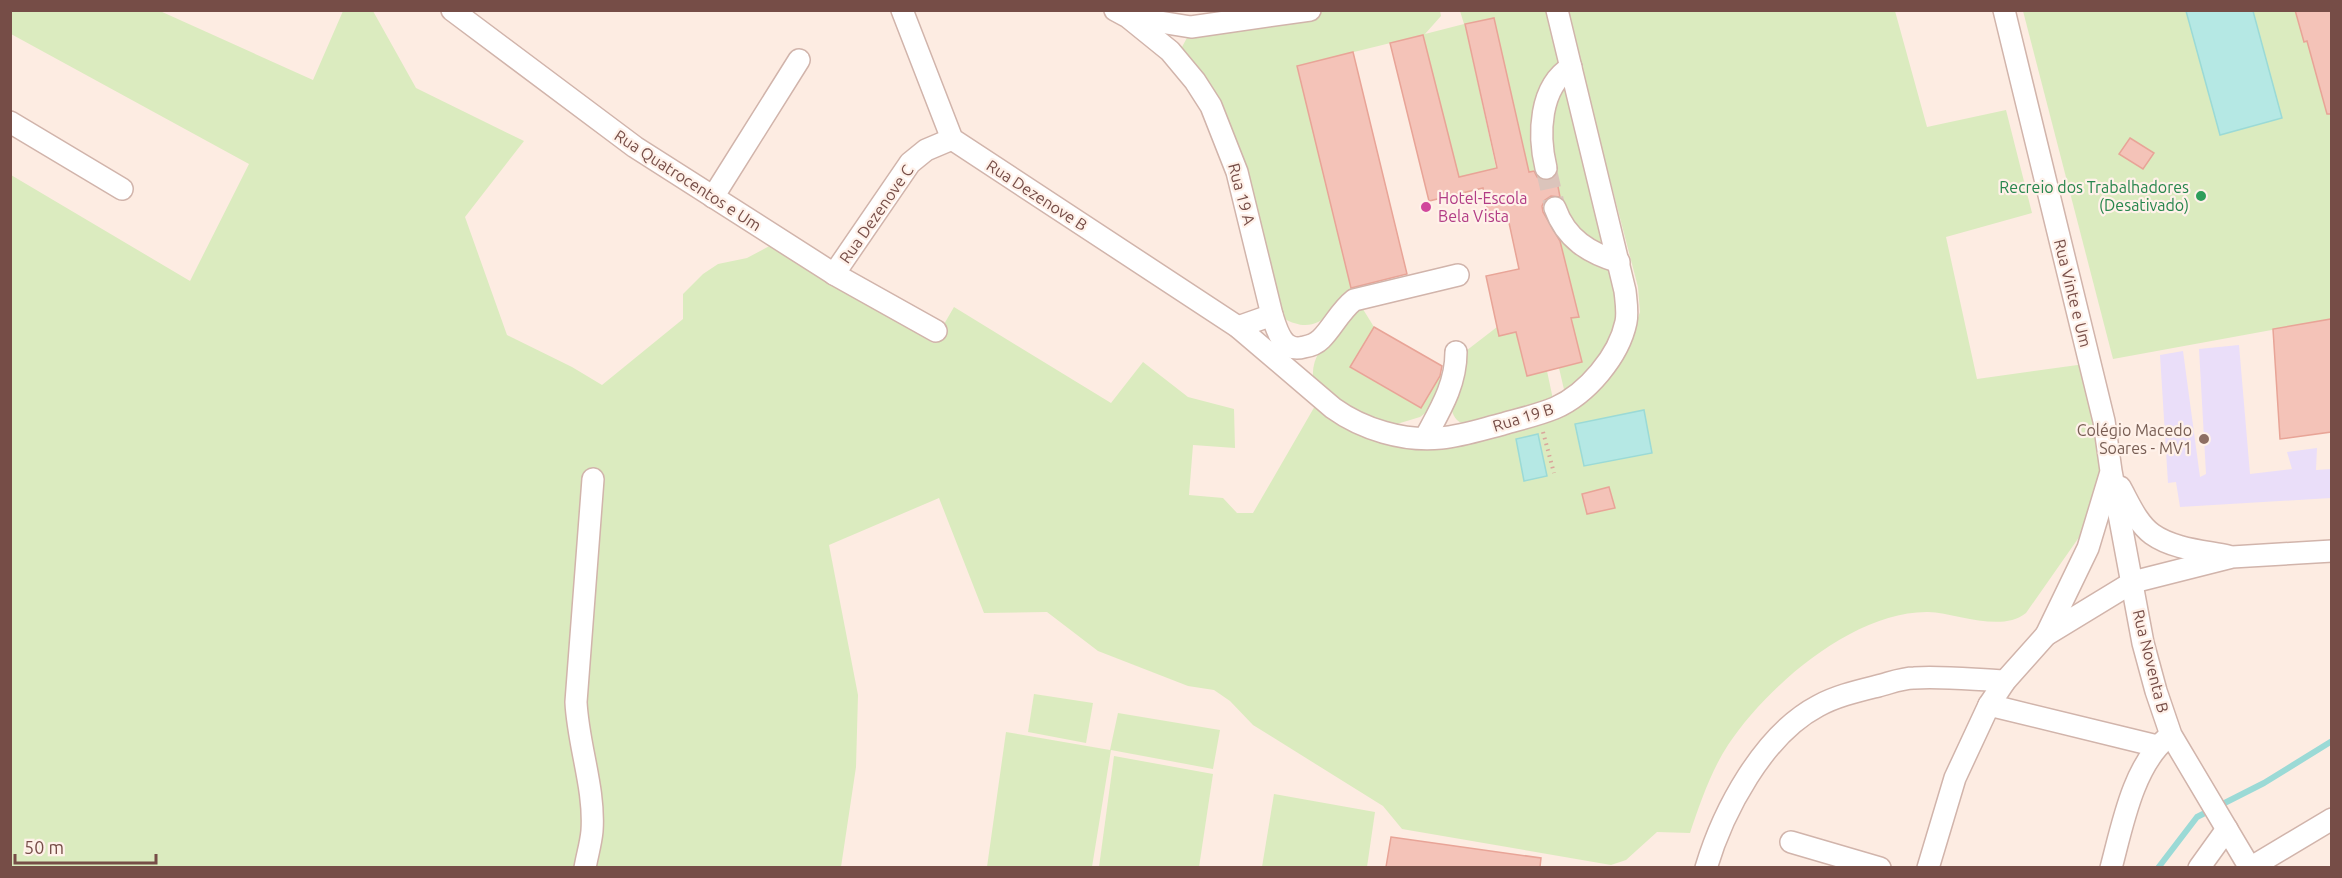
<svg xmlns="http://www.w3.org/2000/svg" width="2342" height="878" viewBox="0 0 2342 878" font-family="Ubuntu,sans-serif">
  <rect width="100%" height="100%" fill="#fdece2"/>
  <polygon fill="#eadef9" points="2239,345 2250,474 2292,469 2287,452 2317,448 2316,470 2331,469 2331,498 2180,507 2176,482 2168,483 2160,355 2183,351 2200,477 2206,474 2199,349"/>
  <g fill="#dbebbf">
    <path d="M10,11H160L313,80L343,11H373L416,88L524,141L465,217L507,335L572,367L602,385L683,319V294L703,274L718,264L747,258L775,243L933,343L954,307L1111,403L1143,362L1188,397L1234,409L1235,448L1193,445L1189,495L1223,498L1237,513H1253L1319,399L1388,436L1559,410L1631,338L1640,312L1638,287L1566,11H1895L1927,127L2006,110L2032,213L1946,237L1977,379L2085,364L2103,469L2082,533L2026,613C2001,633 1957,613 1928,612C1854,611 1767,686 1728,745C1711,771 1700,803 1690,833L1657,832L1626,860L1611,865L1402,829L1383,806L1253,725L1230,701L1214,690L1188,686L1098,651L1047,612L984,613L939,498L829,545L858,695L856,767L841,867H11V175L190,281L249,164L11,34Z"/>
    <path d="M1325,11H1440L1441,16L1425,34L1464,24L1460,11H1553L1614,253L1619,335L1566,398L1559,368L1582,362L1571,318L1579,316L1551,209L1562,206L1553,166L1529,172L1494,18L1465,24L1496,168L1459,177L1423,35L1297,66L1352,291C1330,314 1316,337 1283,318L1253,223L1182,57V47L1189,34L1204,28Z"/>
    <polygon points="2023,11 2313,11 2331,74 2331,319 2113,359"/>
    <path d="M1361,306L1374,327L1351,368L1421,408L1445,368L1452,362L1428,411L1420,417L1387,427H1375L1315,385C1304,353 1341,327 1361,306Z"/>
    <path d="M1497,327L1516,332L1527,376L1547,371L1554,404L1469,425C1458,423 1454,419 1451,408L1462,354Z"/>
    <polygon points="1034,694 1093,703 1086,743 1028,732"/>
    <polygon points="1118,713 1220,730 1213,769 1111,750 1092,867 987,867 1006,732 1110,750"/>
    <polygon points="1114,756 1213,774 1199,867 1099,867"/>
    <polygon points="1274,794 1375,812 1367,867 1262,867"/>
  </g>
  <g fill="#b5e8e4" stroke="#9bdad6" stroke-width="1.5">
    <polygon points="2186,11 2253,11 2282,118 2220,135"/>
    <polygon points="1644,410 1652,453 1584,466 1575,424"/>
    <polygon points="1538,434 1547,476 1524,481 1516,439"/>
  </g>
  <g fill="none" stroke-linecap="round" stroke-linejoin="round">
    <polyline stroke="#9bdad6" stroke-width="6" points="2158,868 2197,817 2264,783 2332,741"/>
  </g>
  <g fill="#f4c3b8" stroke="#e8a497" stroke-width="1.5">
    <polygon points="2295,10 2331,10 2331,114 2327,114 2307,41 2304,42"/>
    <polygon points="1494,18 1529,172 1534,171 1537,177 1542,180 1549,180 1556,176 1560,197 1551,196 1545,200 1542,206 1543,212 1560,241 1579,317 1571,318 1582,362 1527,376 1516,332 1499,336 1486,276 1519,269 1508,218 1490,221 1483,188 1429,201 1390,43 1423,35 1459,177 1497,168 1465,24"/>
    <polygon points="1353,52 1407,274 1351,288 1297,66"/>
    <polygon points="2130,138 2154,153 2143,169 2119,154"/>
    <polygon points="2331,319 2331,432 2280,439 2273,329"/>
    <polygon points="1374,327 1442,366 1440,376 1421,408 1350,367"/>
    <polygon points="1609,487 1615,508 1587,514 1582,494"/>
    <polygon points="1391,837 1541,858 1540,867 1386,867"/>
  </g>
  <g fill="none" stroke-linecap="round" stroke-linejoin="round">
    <polyline stroke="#dbc4bb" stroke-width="21" stroke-dasharray="21 10" stroke-linecap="butt" points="1546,168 1555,208"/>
    <g stroke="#d1b4ab" stroke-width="24">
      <g id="minor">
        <polyline points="452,10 635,147 834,274 936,331"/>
        <path d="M902,10L952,139L1238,327L1333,408C1362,429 1404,442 1441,438C1462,436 1483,429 1503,424C1520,419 1538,415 1555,408C1587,394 1619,356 1626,322C1628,312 1626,301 1625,291L1557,10"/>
        <polyline points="1115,10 1128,17 1170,51 1195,81 1211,106 1237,172 1272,315 1238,327"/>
        <polyline points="2004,10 2104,421 2111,471 2143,643 2156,691 2171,735 2250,868"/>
        <polyline points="1129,17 1191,27 1310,10"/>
        <polyline points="10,122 122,189"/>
        <path d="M1546,168C1538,135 1539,87 1571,67"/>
        <polyline points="713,197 799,60"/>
        <path d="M1555,208C1566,239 1589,253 1619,262"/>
        <polyline points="834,274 910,163 926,150 952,139"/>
        <path d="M1272,315C1277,331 1283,353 1304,347C1310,346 1316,344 1321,339C1333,327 1340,311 1354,300L1458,275"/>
        <path d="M1425,438C1440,410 1456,385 1456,352"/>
        <path d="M2120,487C2129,503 2137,523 2152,534C2173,549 2204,551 2228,556"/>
        <polyline points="2046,635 2088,548 2110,475"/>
        <polyline points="1989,705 2157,746"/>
        <polyline points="1791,842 1880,868"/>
        <path d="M585,868C587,856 591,843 592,831C595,788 578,745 576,702L593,479"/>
        <path d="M1706,868C1723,811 1763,735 1818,706C1836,696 1858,691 1878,686C1890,683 1902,678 1914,678C1944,676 1975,680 2005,681"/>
        <polyline points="1928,868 1955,778 1989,705 2005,681 2046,635 2133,582 2232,557 2332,551"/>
        <path d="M2111,868C2122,827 2133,766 2167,738"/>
        <polyline points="2199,868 2227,829"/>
        <polyline points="2250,868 2332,819"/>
      </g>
    </g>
    <polyline stroke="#d9a69b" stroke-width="4" stroke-dasharray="1.5 4.5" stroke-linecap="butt" points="1543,432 1554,473"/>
    <use href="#minor" stroke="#fff" stroke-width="21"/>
  </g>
  <circle fill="#2e9e5b" stroke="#fff1e9" stroke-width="2" cx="2201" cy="196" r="6"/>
  <circle fill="#d1479c" stroke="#fff1e9" stroke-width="2" cx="1426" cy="207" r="6"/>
  <circle fill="#8d6e63" stroke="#fff1e9" stroke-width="2" cx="2204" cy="439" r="6"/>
  <g text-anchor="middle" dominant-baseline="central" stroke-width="4.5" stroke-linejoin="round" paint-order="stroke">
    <g font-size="16" fill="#764d47" stroke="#fff1e9">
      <text transform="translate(688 180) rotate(33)">Rua Quatrocentos e Um</text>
      <text transform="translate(1242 194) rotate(75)">Rua 19 A</text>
      <text transform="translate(1037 195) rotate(33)">Rua Dezenove B</text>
      <text transform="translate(876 214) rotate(-55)">Rua Dezenove C</text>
      <text transform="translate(2073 293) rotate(76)">Rua Vinte e Um</text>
      <text transform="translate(1523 417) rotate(-17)">Rua 19 B</text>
      <text transform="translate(2151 661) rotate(76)">Rua Noventa B</text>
    </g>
    <g font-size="16" fill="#27864d" stroke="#fff1e9" text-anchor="end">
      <text x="2189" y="187">Recreio dos Trabalhadores<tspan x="2189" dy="18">(Desativado)</tspan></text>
    </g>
    <g font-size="16" fill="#b23c85" stroke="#fff1e9" text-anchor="start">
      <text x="1438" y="198">Hotel-Escola<tspan x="1438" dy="18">Bela Vista</tspan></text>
    </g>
    <g font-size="16" fill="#785e54" stroke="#fff1e9" text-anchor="end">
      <text x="2192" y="430">Colégio Macedo<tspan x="2192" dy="18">Soares - MV1</tspan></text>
    </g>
  </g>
  <rect width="2342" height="878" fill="none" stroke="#764d47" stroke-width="24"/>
  <path d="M15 854v9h141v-9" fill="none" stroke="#764d47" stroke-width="3"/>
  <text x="24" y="854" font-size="18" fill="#764d47" stroke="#fff1e9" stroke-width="4.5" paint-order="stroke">50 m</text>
</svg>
